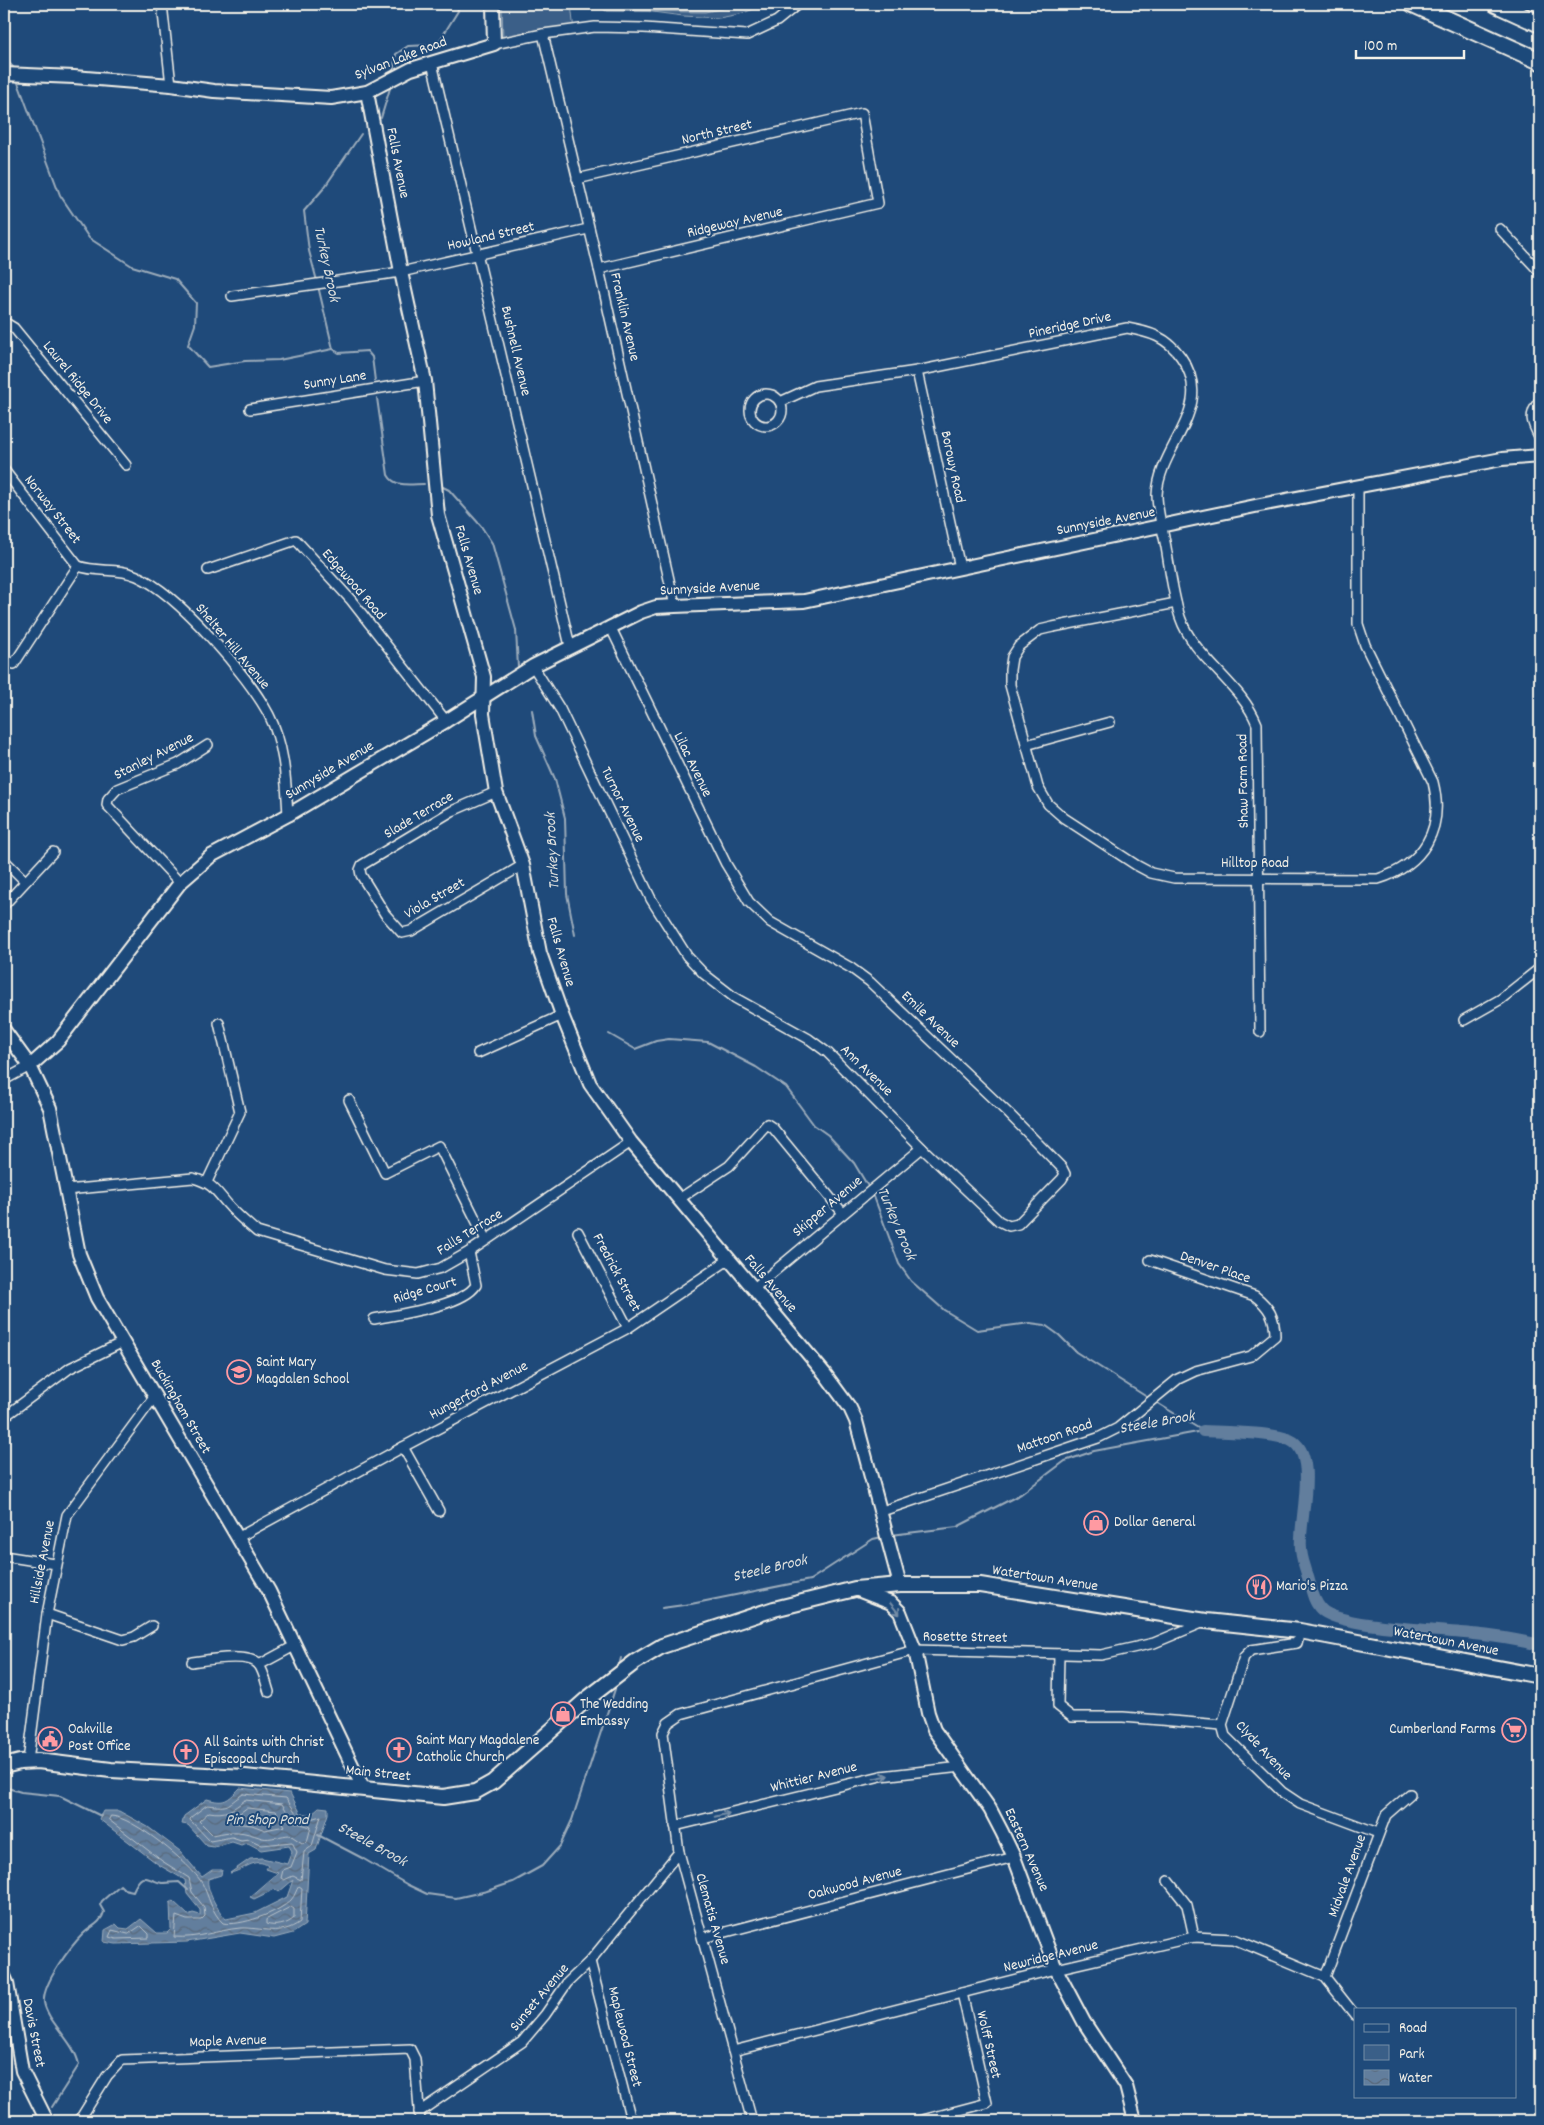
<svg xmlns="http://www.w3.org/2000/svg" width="1544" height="2125" viewBox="0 0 1544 2125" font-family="Dekko,sans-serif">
  <defs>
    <pattern id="water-waves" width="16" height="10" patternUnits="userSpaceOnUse" patternTransform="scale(1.25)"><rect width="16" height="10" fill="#627e9d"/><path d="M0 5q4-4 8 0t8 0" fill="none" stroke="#58687a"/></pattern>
  </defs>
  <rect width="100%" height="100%" fill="#1f4a7a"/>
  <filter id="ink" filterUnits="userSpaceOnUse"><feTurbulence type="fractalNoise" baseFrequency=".02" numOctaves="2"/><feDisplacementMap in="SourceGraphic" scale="10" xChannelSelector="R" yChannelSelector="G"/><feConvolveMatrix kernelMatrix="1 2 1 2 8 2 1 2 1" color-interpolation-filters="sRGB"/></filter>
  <g filter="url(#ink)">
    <g fill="#3a5f88" stroke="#97a8b8">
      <polygon points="502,4 571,4 574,31 503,39"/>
      <polygon points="591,4 768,4 740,14 719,18 683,16"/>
    </g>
    <g fill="url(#water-waves)" stroke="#9cacbb">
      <polygon points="596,4 746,4 705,12 606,11"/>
      <path d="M240,1788L290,1793L301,1814H311L319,1807L328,1808V1814L316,1850L309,1854L305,1925L293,1933L274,1938L240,1933L187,1942L116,1944L104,1942L105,1930L116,1924L120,1928L128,1929L141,1919L157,1933H167L171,1929L170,1903L173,1901L188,1915L193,1913L200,1915V1910L187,1894L185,1880L159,1865L99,1819L103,1811H119L148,1827L180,1851L202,1877L212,1870H222L221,1875L208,1879C206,1890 218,1911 226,1919L255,1913L287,1897L293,1880L279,1892L275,1889L254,1899L250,1897L278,1873L266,1869L268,1866C256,1856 243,1871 230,1873L250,1859L262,1858L287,1864L292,1851L289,1846L261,1850L248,1843L241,1845L232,1842L214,1847L207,1846L188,1825L182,1824L184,1816L207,1799C225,1804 227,1801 240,1788Z"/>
    </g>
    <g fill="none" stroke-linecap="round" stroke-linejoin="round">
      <g stroke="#bac3ca" stroke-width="1">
        <polyline points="604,4 609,6 705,7 726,4"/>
        <path d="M243,1794L286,1798L300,1819L306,1820L321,1816L312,1846L304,1852L301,1880L293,1876L284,1880L281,1878L283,1870L291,1867L297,1852L292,1842L262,1845L249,1839L241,1840L232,1837L210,1841L190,1820L191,1817L207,1805C231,1808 225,1806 243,1794Z"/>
        <path d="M245,1800L282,1804L294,1822L311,1827L307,1842L302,1843L290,1835C282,1835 270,1840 262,1838C241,1831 235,1830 213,1835L199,1821L209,1812C226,1815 232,1810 245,1800Z"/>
        <polygon points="247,1808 276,1811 285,1826 265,1830 252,1825 232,1823 232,1819"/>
        <path d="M111,1816C132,1816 191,1864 202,1883C209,1896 211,1912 223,1923C239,1927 280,1912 291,1900C295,1896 296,1890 299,1886L302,1888L300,1922C280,1937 262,1927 240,1928C218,1930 197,1939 174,1937L176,1916L187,1920H201L205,1916L204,1907L192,1892L189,1878L162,1861L109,1820Z"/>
        <path d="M291,1907L294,1909V1918C287,1925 275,1927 266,1924V1920Z"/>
        <polygon points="141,1926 149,1934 149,1938 116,1939 109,1937 112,1930 128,1934"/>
      </g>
      <g stroke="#9cacbb" stroke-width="2">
        <polyline points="4,58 16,70"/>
        <polyline points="393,72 396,54 408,46 432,45 440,40 458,11 457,4"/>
        <polyline points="17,80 60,195 89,238 132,266 175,279 196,303 195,325 188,345 208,367 245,361 279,360 333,349"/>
        <polyline points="381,118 391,85"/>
        <polyline points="317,281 309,251 304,211 324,188 361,134"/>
        <polyline points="318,286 333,349 339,353 367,351 372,357 375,381"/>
        <path d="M377,398L388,475C395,488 411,484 424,484"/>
        <polyline points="443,487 449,490 481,526 492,543 516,630 518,668"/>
        <polyline points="532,710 536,736 555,779 565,818 567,894 575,935"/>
        <polyline points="609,1034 635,1049 656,1041 669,1039 708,1042 756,1067 786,1087 814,1125 828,1135 854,1163 869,1188"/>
        <polyline points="873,1194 899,1264 911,1281 944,1310 977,1330 1030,1323 1045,1325 1059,1335 1076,1352 1150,1399"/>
        <polyline points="1154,1401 1203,1431"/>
        <polyline points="891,1535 957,1527 1021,1494 1065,1461 1094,1451 1203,1431"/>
        <polyline points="662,1608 691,1604 810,1580 873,1539 882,1537"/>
        <polyline points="619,1666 621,1658"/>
        <polyline points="4,1787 21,1792 60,1796 101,1816"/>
        <polyline points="318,1835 362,1858 408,1885 427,1894 456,1898 487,1891 513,1882 542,1866 560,1846 572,1820 617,1683"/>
        <path d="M52,2107L79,2065C75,2042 47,2022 44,2002C42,1984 71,1946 83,1934C91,1926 101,1924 104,1912L100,1905L102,1901L120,1885L124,1889L133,1891C143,1869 146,1880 162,1883C168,1883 173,1882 179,1882L188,1890"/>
      </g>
      <path stroke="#627e9d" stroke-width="12" d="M1203,1431C1226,1432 1270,1432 1290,1440C1320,1453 1298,1523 1301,1548C1301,1557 1305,1566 1307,1574C1311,1585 1312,1600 1321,1609C1338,1628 1444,1630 1473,1634C1495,1636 1518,1640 1540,1645"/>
      <g stroke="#f4f1e8" stroke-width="12">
        <g id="street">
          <polyline points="162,4 171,85"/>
          <polyline points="543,34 599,269 675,606"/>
          <polyline points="494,44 543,34 595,27 644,28 747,35 777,21 798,4"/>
          <polyline points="432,63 570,646"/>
          <polyline points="577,179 862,113 878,203 599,269"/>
          <polyline points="1500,229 1540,272"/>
          <polyline points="232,296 401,272 588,229"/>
          <polyline points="4,322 14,328 126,465"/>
          <polyline points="917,371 960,568"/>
          <circle cx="766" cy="410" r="16"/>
          <path d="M1540,400C1528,415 1531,422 1540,438"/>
          <path d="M780,402L815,386L917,371L1127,328C1150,332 1167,337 1181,357C1217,408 1159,445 1157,495C1157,511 1163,531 1166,547C1170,570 1173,595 1180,617C1194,659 1241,683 1257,724L1260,1032"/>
          <polyline points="250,409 425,381"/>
          <polyline points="4,470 78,566"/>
          <path d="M78,566C98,573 118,567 137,576C178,594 248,675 269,715C285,746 286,782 288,815"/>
          <polyline points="208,570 296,540 351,600 446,721"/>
          <path d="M1176,603L1053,627L1040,630L1019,646L1012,657L1010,670V685L1038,787L1048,804L1064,818L1136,865L1151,873L1174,878L1378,879C1423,865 1445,829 1433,782L1365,645L1358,624V487"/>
          <polyline points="4,660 14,664 78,566"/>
          <polyline points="533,666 560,709 651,899 687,956 704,974 735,998 809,1039 828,1053 922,1148 999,1221 1009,1226 1018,1224 1062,1179 1065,1174 1062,1168 1009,1114 870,982 851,968 770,922 749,902 726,864 610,626"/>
          <polyline points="1026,745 1110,722"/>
          <polyline points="496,792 452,811 362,865 360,870 361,875 385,914 402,933 411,931 523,865"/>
          <polyline points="4,860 25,881"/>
          <polyline points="180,883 107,805 108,799 117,789 178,764 208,745"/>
          <polyline points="4,905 53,852"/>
          <polyline points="1464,1020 1501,999 1540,968"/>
          <polyline points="478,1053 562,1015"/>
          <polyline points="4,1080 30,1066"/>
          <polyline points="349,1100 385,1173 439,1146 486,1240"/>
          <polyline points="207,1182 240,1112 219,1023"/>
          <path d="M66,1190L193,1178C215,1184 216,1192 230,1207C238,1216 248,1224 257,1232L385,1270L418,1274L441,1268L469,1252L631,1142"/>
          <polyline points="679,1199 729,1166 767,1124 773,1128 842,1212"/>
          <polyline points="578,1232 628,1328"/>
          <polyline points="753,1289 922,1148"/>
          <path d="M374,1319C399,1314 463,1306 476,1285L469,1252"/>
          <polyline points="4,1417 70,1368 123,1342"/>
          <polyline points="403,1447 439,1511"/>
          <path d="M882,1511L1098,1438L1118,1428L1178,1379L1195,1371L1251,1356L1275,1336C1275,1317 1269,1307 1255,1296L1150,1260"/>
          <polyline points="237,1538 403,1447 628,1328 728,1260"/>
          <polyline points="4,1556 55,1564"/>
          <polyline points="47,1614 123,1640 134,1637 152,1626"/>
          <polyline points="1059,1654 1058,1706 1072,1717 1123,1717 1222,1725 1225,1736 1282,1792 1300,1804 1378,1833"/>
          <path d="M192,1662C207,1660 249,1652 259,1665C264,1672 266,1683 269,1692"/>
          <polyline points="259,1665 296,1645"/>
          <polyline points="1222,1725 1244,1657 1251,1650 1297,1643 1300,1631"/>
          <polyline points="28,1761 47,1614 67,1515 155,1396"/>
          <polyline points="675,1826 881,1776 961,1767"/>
          <polyline points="1168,1881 1187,1905 1194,1937"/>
          <polyline points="703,1938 1014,1857"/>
          <polyline points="590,1961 631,2120"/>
          <polyline points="1325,1977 1386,1815 1410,1794"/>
          <polyline points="4,2028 14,2027"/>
          <polyline points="733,2051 1056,1969 1194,1937 1234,1939 1325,1977 1355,2015"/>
          <polyline points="419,2112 522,2042 545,2015 567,1983 590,1961 679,1852"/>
          <polyline points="79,2121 107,2076 122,2060 410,2049 415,2059 420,2121"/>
          <polyline points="752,2121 679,1852 663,1733 668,1723 681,1714 915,1650 1101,1655 1154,1643 1204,1622"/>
          <polyline points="919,2121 987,2103 962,1993"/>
        </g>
      </g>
      <g stroke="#f4f1e8" stroke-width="16">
        <g id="secondary">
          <polyline points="4,74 74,77 171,85 214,91 331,98 367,92 411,69 494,44 493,4"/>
          <polyline points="367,92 401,272 425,381 438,515 484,677 483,714 496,792 523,865 540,953 562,1015 590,1084 631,1142 825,1374 850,1408 856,1421 900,1585"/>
          <polyline points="4,1030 30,1066 50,1108 79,1254 97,1298 269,1591 363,1788"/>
          <polyline points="30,1066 58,1041 180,883 211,856 288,815 446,721 533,666 641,612 656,607 675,606 804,601 1260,505 1502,459 1540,456"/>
          <polyline points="855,1589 891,1603 900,1612 915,1650 928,1713 934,1730 990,1809 1002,1832 1014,1857 1056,1969 1084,2022 1126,2086 1135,2121"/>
          <polyline points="4,1976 7,1983 22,2071 47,2121"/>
        </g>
      </g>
      <g stroke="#f4f1e8" stroke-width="18">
        <polyline id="primary" points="4,1766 20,1762 38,1761 111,1770 245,1777 443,1797 475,1792 493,1782 587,1699 635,1662 662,1646 774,1609 855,1589 900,1585 980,1585 1206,1621 1300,1631 1540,1676"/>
      </g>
      <g stroke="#f4f1e8" stroke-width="20">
        <g id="highway">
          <polyline points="1413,4 1540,61"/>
          <polyline points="1496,4 1540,24"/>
        </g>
      </g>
      <use href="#street" stroke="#1f4a7a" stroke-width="9"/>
      <use href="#secondary" stroke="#1f4a7a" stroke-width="12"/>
      <use href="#primary" stroke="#1f4a7a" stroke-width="14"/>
      <use href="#highway" stroke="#1f4a7a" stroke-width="16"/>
    </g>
    <defs><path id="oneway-shaft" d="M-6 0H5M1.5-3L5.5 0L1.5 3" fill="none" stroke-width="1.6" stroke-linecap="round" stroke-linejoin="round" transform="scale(1.25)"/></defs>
    <g stroke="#748da6">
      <use href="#oneway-shaft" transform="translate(895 1609) rotate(51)"/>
      <use href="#oneway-shaft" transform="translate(881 1777) rotate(-11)"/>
      <use href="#oneway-shaft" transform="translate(722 1815) rotate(-14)"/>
    </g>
  </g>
  <defs>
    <g id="school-ring" transform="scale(1.25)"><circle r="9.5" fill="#1f4a7a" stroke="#ff9aa2" stroke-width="1.5"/><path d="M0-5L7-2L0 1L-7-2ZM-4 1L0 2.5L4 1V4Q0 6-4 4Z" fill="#ff9aa2"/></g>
    <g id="shop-ring" transform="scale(1.25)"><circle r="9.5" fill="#1f4a7a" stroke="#ff9aa2" stroke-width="1.5"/><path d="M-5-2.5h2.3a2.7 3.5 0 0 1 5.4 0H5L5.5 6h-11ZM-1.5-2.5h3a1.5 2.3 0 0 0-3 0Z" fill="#ff9aa2"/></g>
    <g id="restaurant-ring" transform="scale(1.25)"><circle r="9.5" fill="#1f4a7a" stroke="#ff9aa2" stroke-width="1.5"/><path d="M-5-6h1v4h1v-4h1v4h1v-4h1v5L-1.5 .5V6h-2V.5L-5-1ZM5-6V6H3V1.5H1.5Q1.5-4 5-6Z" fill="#ff9aa2"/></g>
    <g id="supermarket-ring" transform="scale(1.25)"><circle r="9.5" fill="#1f4a7a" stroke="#ff9aa2" stroke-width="1.5"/><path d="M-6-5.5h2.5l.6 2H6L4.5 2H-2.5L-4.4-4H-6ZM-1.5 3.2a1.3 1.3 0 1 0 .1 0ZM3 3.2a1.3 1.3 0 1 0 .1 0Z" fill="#ff9aa2"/></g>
    <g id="civic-ring" transform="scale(1.25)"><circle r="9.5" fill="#1f4a7a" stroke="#ff9aa2" stroke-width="1.5"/><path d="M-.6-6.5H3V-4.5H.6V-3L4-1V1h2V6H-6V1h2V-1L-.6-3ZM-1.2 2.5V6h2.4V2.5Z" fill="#ff9aa2"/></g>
    <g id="church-ring" transform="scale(1.25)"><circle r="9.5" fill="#1f4a7a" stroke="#ff9aa2" stroke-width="1.5"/><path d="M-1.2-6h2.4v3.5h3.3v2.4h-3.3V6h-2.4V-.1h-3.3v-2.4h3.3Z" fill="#ff9aa2"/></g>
  </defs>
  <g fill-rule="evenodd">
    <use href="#school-ring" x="239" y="1372"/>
    <use href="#shop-ring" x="1096" y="1523"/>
    <use href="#restaurant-ring" x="1259" y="1587"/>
    <use href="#shop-ring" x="563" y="1714"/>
    <use href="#supermarket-ring" x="1514" y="1730"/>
    <use href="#civic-ring" x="50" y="1739"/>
    <use href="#church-ring" x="399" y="1750"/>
    <use href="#church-ring" x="186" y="1752"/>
  </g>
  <g text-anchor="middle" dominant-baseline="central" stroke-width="4" stroke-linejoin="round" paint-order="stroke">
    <g font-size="15" fill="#f4f1e8" stroke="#1f4a7a">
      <text transform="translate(401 59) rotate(-21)">Sylvan Lake Road</text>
      <text transform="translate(717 133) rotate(-13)">North Street</text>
      <text transform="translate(397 163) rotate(79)">Falls Avenue</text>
      <text transform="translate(735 223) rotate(-13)">Ridgeway Avenue</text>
      <text transform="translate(491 237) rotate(-13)">Howland Street</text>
      <text transform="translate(624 317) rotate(77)">Franklin Avenue</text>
      <text transform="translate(1070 326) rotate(-12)">Pineridge Drive</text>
      <text transform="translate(515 351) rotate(77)">Bushnell Avenue</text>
      <text transform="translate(335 381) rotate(-9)">Sunny Lane</text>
      <text transform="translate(77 383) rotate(51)">Laurel Ridge Drive</text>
      <text transform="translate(952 467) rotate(78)">Borowy Road</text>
      <text transform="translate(52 510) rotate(52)">Norway Street</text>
      <text transform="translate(1106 522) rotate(-11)">Sunnyside Avenue</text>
      <text transform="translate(468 560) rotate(74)">Falls Avenue</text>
      <text transform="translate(353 585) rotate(49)">Edgewood Road</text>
      <text transform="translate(710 589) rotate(-3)">Sunnyside Avenue</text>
      <text transform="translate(232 647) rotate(50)">Shelter Hill Avenue</text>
      <text transform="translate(154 757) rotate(-27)">Stanley Avenue</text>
      <text transform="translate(692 765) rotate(64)">Lilac Avenue</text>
      <text transform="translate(330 771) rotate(-31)">Sunnyside Avenue</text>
      <text transform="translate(1244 781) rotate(-91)">Shaw Farm Road</text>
      <text transform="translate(622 805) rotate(64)">Turnor Avenue</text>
      <text transform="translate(419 816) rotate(-31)">Slade Terrace</text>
      <text x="1255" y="864">Hilltop Road</text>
      <text transform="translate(435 899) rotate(-30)">Viola Street</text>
      <text transform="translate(560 952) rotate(74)">Falls Avenue</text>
      <text transform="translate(930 1020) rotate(44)">Emile Avenue</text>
      <text transform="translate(866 1071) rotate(44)">Ann Avenue</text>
      <text transform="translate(828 1207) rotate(-40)">Skipper Avenue</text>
      <text transform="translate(470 1233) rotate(-32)">Falls Terrace</text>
      <text transform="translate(1215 1268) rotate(19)">Denver Place</text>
      <text transform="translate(616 1273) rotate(62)">Fredrick Street</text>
      <text transform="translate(770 1284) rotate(49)">Falls Avenue</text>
      <text transform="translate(425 1291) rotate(-16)">Ridge Court</text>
      <text transform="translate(479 1391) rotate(-28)">Hungerford Avenue</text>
      <text transform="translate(180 1407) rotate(60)">Buckingham Street</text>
      <text transform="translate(1055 1437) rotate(-19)">Mattoon Road</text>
      <text transform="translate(43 1562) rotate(-79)">Hillside Avenue</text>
      <text transform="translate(1045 1579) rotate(9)">Watertown Avenue</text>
      <text transform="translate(965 1638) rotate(1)">Rosette Street</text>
      <text transform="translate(1446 1642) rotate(11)">Watertown Avenue</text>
      <text transform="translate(1263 1751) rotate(47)">Clyde Avenue</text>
      <text transform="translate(378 1774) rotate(6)">Main Street</text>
      <text transform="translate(814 1778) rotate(-14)">Whittier Avenue</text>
      <text transform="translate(1026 1850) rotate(66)">Eastern Avenue</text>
      <text transform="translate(1348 1876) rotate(-70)">Midvale Avenue</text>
      <text transform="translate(855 1884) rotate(-15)">Oakwood Avenue</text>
      <text transform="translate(712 1919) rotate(74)">Clematis Avenue</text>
      <text transform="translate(1051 1957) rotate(-14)">Newridge Avenue</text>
      <text transform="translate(540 1998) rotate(-50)">Sunset Avenue</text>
      <text transform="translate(33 2033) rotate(79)">Davis Street</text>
      <text transform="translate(624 2037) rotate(76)">Maplewood Street</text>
      <text transform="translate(228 2042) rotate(-2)">Maple Avenue</text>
      <text transform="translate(988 2045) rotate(77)">Wolff Street</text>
    </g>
    <g font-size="15" fill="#f4f1e8" stroke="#1f4a7a" text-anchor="start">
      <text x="256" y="1363">Saint Mary<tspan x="256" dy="17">Magdalen School</tspan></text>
      <text x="1114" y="1523">Dollar General</text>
      <text x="1276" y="1587">Mario's Pizza</text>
      <text x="580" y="1705">The Wedding<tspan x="580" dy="17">Embassy</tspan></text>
      <text x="68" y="1730">Oakville<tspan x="68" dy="17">Post Office</tspan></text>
      <text x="1496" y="1730" text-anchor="end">Cumberland Farms</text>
      <text x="416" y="1741">Saint Mary Magdalene<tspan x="416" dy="17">Catholic Church</tspan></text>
      <text x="204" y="1743">All Saints with Christ<tspan x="204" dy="17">Episcopal Church</tspan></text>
    </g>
    <g font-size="16" font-style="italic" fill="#dee0dd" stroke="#1f4a7a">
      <text transform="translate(326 264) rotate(78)">Turkey Brook</text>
      <text transform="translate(553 851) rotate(-93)">Turkey Brook</text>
      <text transform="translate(896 1224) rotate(67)">Turkey Brook</text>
      <text transform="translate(1157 1423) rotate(-10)">Steele Brook</text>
      <text transform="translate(770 1569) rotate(-13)">Steele Brook</text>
      <text x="267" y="1820">Pin Shop Pond</text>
      <text transform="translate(372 1845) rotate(29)">Steele Brook</text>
    </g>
  </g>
  <rect width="1544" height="2125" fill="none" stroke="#1f4a7a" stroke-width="20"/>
  <rect x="10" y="10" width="1524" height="2105" fill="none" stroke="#f4f1e8" stroke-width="2" filter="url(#ink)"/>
  <rect x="1354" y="2008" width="162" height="90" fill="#1f4a7a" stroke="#748da6"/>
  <rect x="1364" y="2024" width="25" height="8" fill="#1f4a7a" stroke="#748da6"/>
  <text x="1399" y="2032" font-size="15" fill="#f4f1e8">Road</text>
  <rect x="1364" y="2045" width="25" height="15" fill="#3a5f88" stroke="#748da6"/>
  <text x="1399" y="2058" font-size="15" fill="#f4f1e8">Park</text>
  <rect x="1364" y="2070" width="25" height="15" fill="url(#water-waves)" stroke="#748da6"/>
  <text x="1399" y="2082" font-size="15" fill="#f4f1e8">Water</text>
  <path d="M1356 50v8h108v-8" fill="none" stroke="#f4f1e8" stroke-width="2.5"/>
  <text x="1364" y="50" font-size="15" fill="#f4f1e8" stroke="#1f4a7a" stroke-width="4" paint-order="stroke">100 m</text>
</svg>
